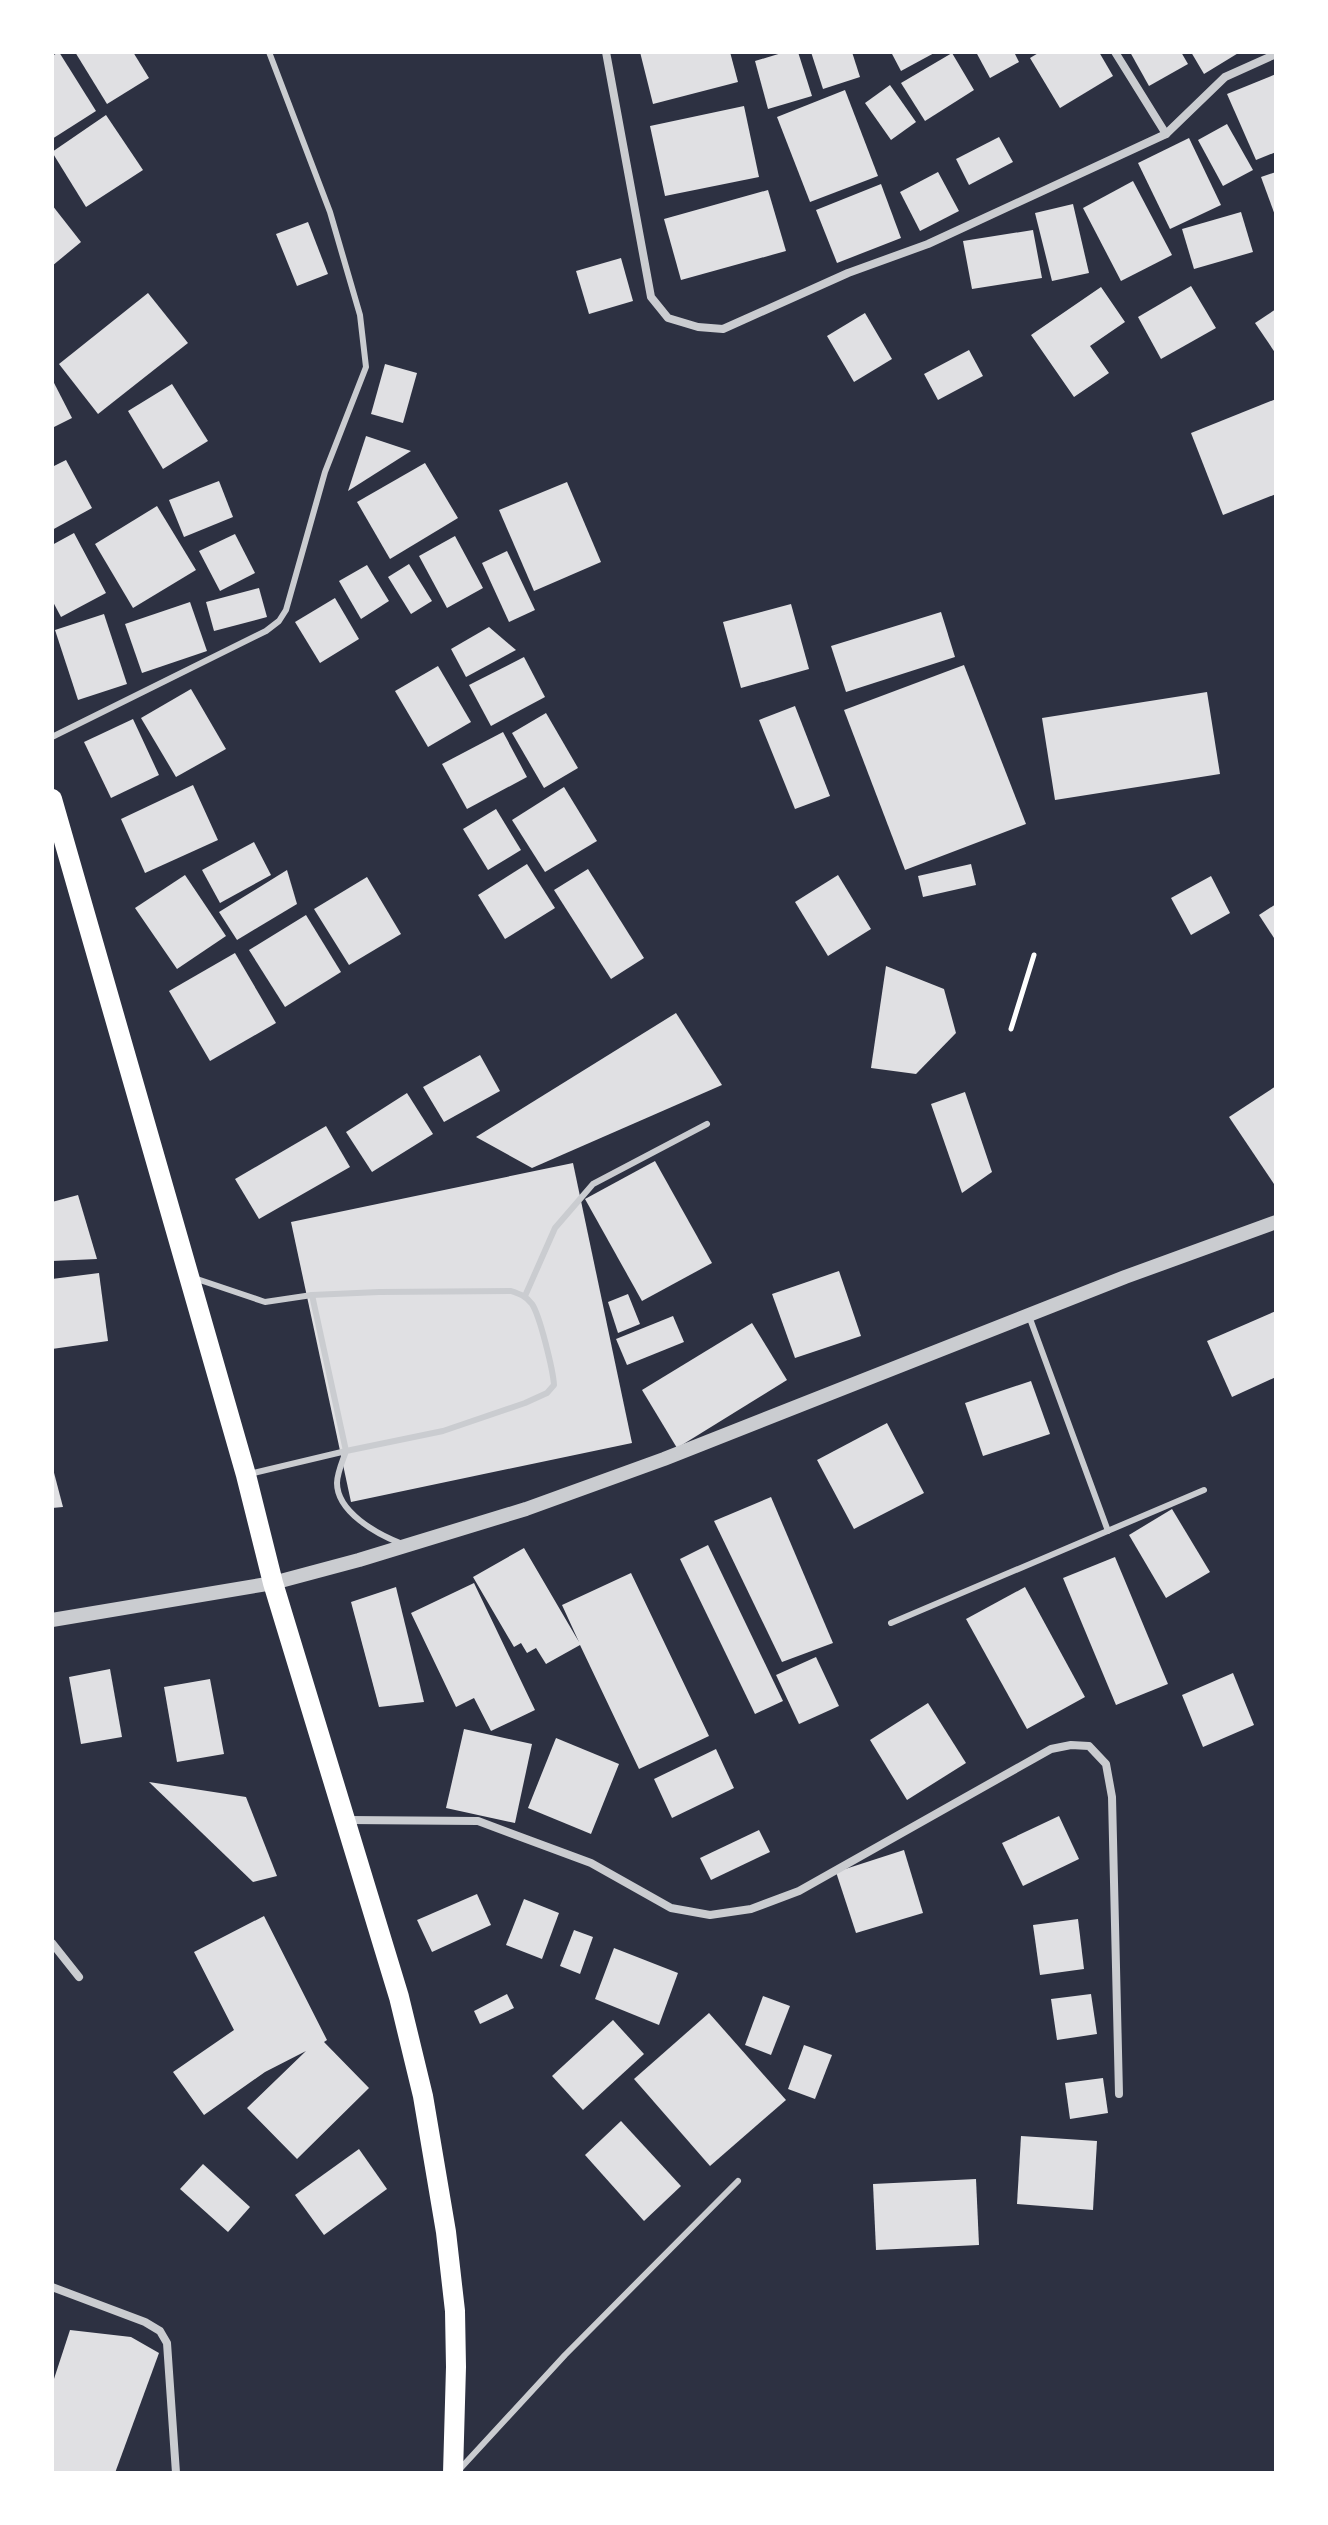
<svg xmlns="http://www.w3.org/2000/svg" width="1328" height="2525" viewBox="0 0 1328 2525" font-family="'Work Sans',sans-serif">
  <rect width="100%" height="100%" fill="#2d3142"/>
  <g fill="#e0e0e3">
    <polygon points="59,52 96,111 52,139 52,56"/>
    <polygon points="75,52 133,52 149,78 107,104"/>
    <polygon points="640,52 730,52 738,82 653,104"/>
    <polygon points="785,52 798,52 812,96 768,109 755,61"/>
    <polygon points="811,52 852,52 860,77 823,89"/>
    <polygon points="891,52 936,52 901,71"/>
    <polygon points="976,52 1014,52 1019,62 990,78"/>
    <polygon points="1040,52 1099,52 1113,76 1060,108 1030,58"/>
    <polygon points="1130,52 1181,52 1188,64 1149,86"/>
    <polygon points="1191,52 1240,52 1204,74"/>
    <polygon points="952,53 974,90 925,121 901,83"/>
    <polygon points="1276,74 1276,152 1256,160 1227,94"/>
    <polygon points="890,85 916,122 891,140 865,103"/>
    <polygon points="845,90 878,176 810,202 777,117"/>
    <polygon points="744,106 759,177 665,196 650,126"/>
    <polygon points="106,115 143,170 86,207 52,152"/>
    <polygon points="1227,124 1253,170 1223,186 1198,140"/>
    <polygon points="999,137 1013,162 969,185 956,159"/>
    <polygon points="1189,138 1221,205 1170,229 1138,163"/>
    <polygon points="938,172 959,211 920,231 900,192"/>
    <polygon points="1276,172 1276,218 1261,177"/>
    <polygon points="1133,181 1172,255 1121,281 1083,208"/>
    <polygon points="881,184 901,238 837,263 816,210"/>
    <polygon points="768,190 786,251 681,280 664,219"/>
    <polygon points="1073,204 1089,273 1052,281 1035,213"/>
    <polygon points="52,205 81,242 52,266"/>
    <polygon points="1241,212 1253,252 1194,269 1182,229"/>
    <polygon points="308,222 328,274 297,286 276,234"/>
    <polygon points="1033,230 1042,278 972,289 963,241"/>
    <polygon points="621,258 633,301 589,314 576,271"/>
    <polygon points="1191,286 1216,328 1161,359 1138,317"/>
    <polygon points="1101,287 1125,322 1090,346 1109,373 1074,397 1031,335"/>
    <polygon points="148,293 188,343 98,414 59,364"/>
    <polygon points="1276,309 1276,354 1255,323"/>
    <polygon points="865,313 892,359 854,382 827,336"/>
    <polygon points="969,350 983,376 938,400 924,374"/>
    <polygon points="385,364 417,373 403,423 371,414"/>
    <polygon points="52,379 72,418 52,428"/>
    <polygon points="172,384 208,441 163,469 128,411"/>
    <polygon points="1276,399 1276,494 1223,515 1191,433"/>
    <polygon points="366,436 411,451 348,491"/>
    <polygon points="66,460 92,508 52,530 52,467"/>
    <polygon points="425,463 458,518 390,559 357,502"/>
    <polygon points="219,481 233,517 184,537 169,500"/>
    <polygon points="567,482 601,562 534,591 499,510"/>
    <polygon points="157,506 196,570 133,608 95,544"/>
    <polygon points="74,533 106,593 61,617 52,600 52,545"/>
    <polygon points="235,534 255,573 220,591 199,551"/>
    <polygon points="455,536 483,588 447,608 419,556"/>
    <polygon points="507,551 535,610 509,622 482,563"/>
    <polygon points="409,564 432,601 411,614 388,577"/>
    <polygon points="367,565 389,601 361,619 339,581"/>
    <polygon points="259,588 267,617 214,631 206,602"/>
    <polygon points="335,598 359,639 320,663 295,622"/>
    <polygon points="190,602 207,651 142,673 125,624"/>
    <polygon points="791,604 809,669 741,688 723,622"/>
    <polygon points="941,612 955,657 846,692 831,646"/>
    <polygon points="104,614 127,684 78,700 55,630"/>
    <polygon points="489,627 516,650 466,677 451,649"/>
    <polygon points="524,657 545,697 491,726 469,685"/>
    <polygon points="964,665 1026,824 905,870 844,710"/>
    <polygon points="438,666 471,722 428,747 395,691"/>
    <polygon points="191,689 226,749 176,777 141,718"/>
    <polygon points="1207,692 1220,774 1055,800 1042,718"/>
    <polygon points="795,706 830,796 795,809 759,720"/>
    <polygon points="546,713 578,768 544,788 512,733"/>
    <polygon points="133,719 159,775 111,798 84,742"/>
    <polygon points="503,732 527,777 467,809 442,764"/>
    <polygon points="193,785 218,840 145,873 121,819"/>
    <polygon points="564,787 597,841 545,872 512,820"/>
    <polygon points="496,809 521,850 488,870 463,829"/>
    <polygon points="254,842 271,875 220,903 202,870"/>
    <polygon points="527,864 555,908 505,939 478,895"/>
    <polygon points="971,864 976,885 923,897 918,876"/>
    <polygon points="588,869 644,958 611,979 554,890"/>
    <polygon points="287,870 297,904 237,940 219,912"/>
    <polygon points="185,875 226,936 177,969 135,908"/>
    <polygon points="838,875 871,929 828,956 795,902"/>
    <polygon points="1211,876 1230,913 1191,935 1171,898"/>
    <polygon points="367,877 401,934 349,965 314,909"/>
    <polygon points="1276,904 1276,941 1259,915"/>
    <polygon points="306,915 341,972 285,1007 249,950"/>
    <polygon points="235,953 276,1023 210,1061 169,991"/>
    <polygon points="886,966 944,989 956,1033 916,1074 871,1068"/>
    <polygon points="676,1013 722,1085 532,1168 476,1137"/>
    <polygon points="480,1055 500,1091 444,1122 423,1087"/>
    <polygon points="1276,1086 1276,1187 1229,1117"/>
    <polygon points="965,1092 992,1172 962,1193 931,1104"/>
    <polygon points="407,1093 433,1134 372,1172 346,1132"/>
    <polygon points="326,1126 350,1167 259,1219 235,1179"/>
    <polygon points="655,1161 712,1263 642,1301 585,1199"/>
    <polygon points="573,1163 632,1443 351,1502 291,1222"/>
    <polygon points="78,1195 97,1259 52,1261 52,1202"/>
    <polygon points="839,1271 861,1336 795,1358 772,1294"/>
    <polygon points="99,1273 108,1341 52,1349 52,1279"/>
    <polygon points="628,1294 640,1324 618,1333 608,1302"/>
    <polygon points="1276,1311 1276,1377 1232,1397 1207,1341"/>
    <polygon points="673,1316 684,1342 627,1365 616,1339"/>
    <polygon points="752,1323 787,1380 677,1448 642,1390"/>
    <polygon points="1031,1381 1050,1434 983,1456 965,1403"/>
    <polygon points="887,1423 924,1493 854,1529 817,1460"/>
    <polygon points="53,1469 63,1507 52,1508"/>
    <polygon points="771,1497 833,1643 782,1662 714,1521"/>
    <polygon points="1172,1509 1210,1572 1166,1598 1129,1535"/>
    <polygon points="708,1545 783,1701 755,1714 680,1559"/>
    <polygon points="524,1548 579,1642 562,1605 631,1573 709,1736 639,1769 580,1645 546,1664 536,1648 527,1653 521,1643 514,1647 473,1577"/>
    <polygon points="1115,1557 1168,1684 1116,1705 1063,1578"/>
    <polygon points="474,1583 535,1710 491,1731 474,1698 456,1707 411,1613"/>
    <polygon points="396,1587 424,1702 379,1707 351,1602"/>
    <polygon points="1025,1587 1085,1697 1027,1729 966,1619"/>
    <polygon points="816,1657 839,1706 799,1724 776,1675"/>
    <polygon points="110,1669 122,1737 81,1744 69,1677"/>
    <polygon points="1233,1673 1254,1725 1203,1747 1182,1695"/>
    <polygon points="210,1679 224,1754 177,1762 164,1687"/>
    <polygon points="928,1703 966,1763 907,1800 870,1740"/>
    <polygon points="464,1729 532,1744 515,1823 446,1808"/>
    <polygon points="556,1738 619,1764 591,1834 528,1808"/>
    <polygon points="716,1749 734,1788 672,1818 654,1779"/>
    <polygon points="149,1782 246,1797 277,1876 253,1882"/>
    <polygon points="1059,1816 1079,1859 1023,1886 1002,1843"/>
    <polygon points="759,1830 770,1852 711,1880 700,1858"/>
    <polygon points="904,1850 923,1913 856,1933 836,1872"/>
    <polygon points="477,1894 491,1925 432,1952 417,1920"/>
    <polygon points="524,1899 559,1913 542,1959 506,1945"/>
    <polygon points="264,1916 327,2040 324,2042 369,2088 297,2159 247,2108 306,2051 265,2072 204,2115 173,2072 234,2030 194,1952"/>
    <polygon points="1078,1919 1084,1969 1040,1975 1033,1925"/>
    <polygon points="574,1930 593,1937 580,1974 560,1966"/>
    <polygon points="614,1948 678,1973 659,2025 595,1999"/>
    <polygon points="507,1994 514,2008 480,2024 474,2011"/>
    <polygon points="1091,1994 1097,2034 1057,2040 1051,1999"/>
    <polygon points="763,1996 790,2006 771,2055 745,2045"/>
    <polygon points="709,2013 786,2100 710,2166 634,2079"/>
    <polygon points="613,2020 644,2054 583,2110 552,2076"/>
    <polygon points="804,2045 832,2055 815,2099 788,2089"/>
    <polygon points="1103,2078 1108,2113 1070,2119 1065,2083"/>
    <polygon points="621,2121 681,2186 644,2221 585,2155"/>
    <polygon points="1021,2136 1097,2141 1093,2210 1017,2204"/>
    <polygon points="359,2149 387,2189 324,2235 295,2195"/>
    <polygon points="203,2164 250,2207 228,2232 180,2189"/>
    <polygon points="976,2179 979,2245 876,2250 873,2184"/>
    <polygon points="70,2330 131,2337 159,2353 115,2473 52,2473 52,2385"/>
  </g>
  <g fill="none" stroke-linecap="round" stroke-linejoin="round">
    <polyline stroke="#fff" stroke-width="5" points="1011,1029 1034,955"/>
    <g stroke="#caccd0" stroke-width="6">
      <polyline points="52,737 266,631 279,621 286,610 325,472 366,367 360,315 330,212 269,52"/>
      <path d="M194,1278L265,1302L312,1295L379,1292L511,1291C520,1294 526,1296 532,1304C540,1316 553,1370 554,1385L547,1393L525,1403L443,1431L346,1451C343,1460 337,1473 337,1483C337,1512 377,1534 400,1543"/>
      <polyline points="525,1296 555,1228 593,1184 707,1124"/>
      <polyline points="1029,1316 1108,1531"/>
      <polyline points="249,1474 346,1451 312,1295"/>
      <polyline points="891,1623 1204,1490"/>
      <polyline points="459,2470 565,2355 738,2181"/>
    </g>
    <g stroke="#caccd0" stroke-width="8">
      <polyline points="606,52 651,297 668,318 698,327 723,329 848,273 928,244 1166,134 1225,77 1276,54"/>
      <polyline points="1115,52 1166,134"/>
      <polyline points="348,1820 478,1821 591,1863 671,1908 710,1915 751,1909 799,1891 1051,1749 1071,1745 1089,1746 1106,1764 1112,1797 1119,2094"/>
      <polyline points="52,1943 79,1977"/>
      <polyline points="52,2287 145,2322 160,2331 167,2343 176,2473"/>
    </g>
    <polyline stroke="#caccd0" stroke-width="14" points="52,1620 273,1583 359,1560 526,1509 664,1459 1125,1277 1276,1222"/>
    <polyline stroke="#fff" stroke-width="20" points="52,799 246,1475 273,1583 399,1997 423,2096 446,2232 455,2311 456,2367 453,2473"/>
  </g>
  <rect width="1328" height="2525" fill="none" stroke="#ffffff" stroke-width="108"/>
</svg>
